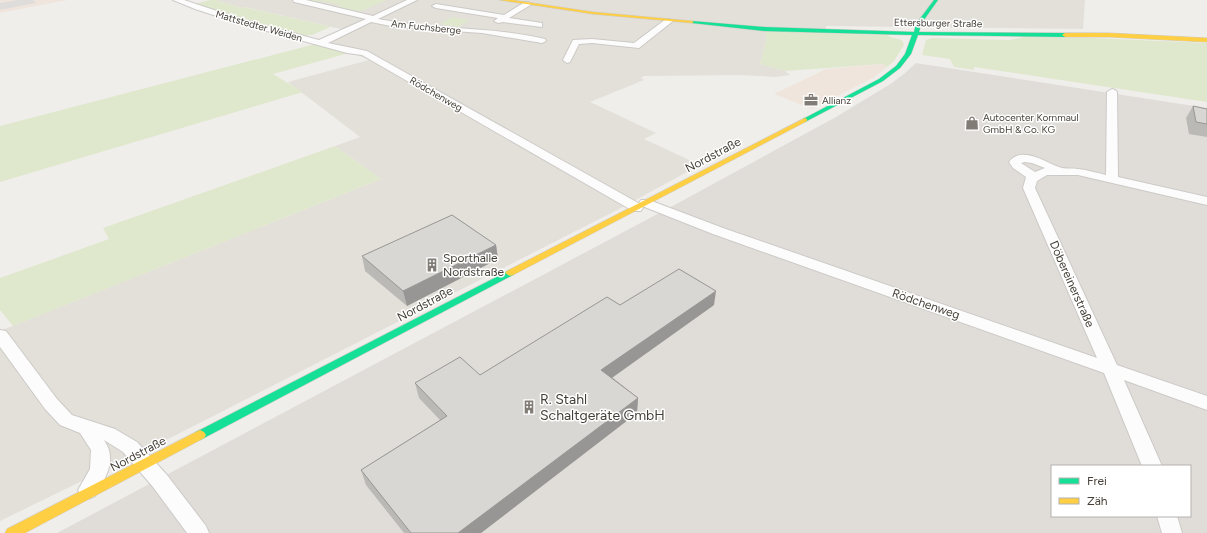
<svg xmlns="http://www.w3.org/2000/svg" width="1207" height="533" viewBox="0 0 1207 533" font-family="Figtree,sans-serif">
  <rect width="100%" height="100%" fill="#f0eeeb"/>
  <polygon fill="#e3dfd9" points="215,0 1085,0 1083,29 826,26 826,31 766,31 765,37 767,38 760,64 785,71 790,75 775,77 741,75 644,76 641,78 644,80 590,102 656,133 644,139 700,165 619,209 174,436 0,521 0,331 381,179 335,146 360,137 288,82 369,60 350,52 320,43 346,30 245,7 242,8"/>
  <g fill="#efe5dc">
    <polygon points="0,0 68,0 0,13"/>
    <polygon points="883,64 887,67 873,78 812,109 774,94 826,69"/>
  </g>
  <path fill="#e0ddd9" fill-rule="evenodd" d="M916,63L1207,108V533H57L680,202L836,117L892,83L905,73ZM1052,466H1190V516H1052Z"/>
  <g fill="#dfe8cd">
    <polygon points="210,0 215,0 242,8 244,7 337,28 330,27 312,35 309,35 304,37 227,16 194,4"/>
    <polygon points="303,0 387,0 357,13 333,7 340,5 321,1 313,2"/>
    <polygon points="452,17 470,20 459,27 440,24"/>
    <polygon points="766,31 888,35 890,37 902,40 904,45 894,61 887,67 883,64 785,71 760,64 767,38 765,37"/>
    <polygon points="1024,37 1093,38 1207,43 1207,102 974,67 974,70 954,67 950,59 922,55 926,40 932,38 1010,40"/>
    <polygon points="315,44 349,53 273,74 303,92 0,182 0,126"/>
    <polygon points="335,146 381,179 13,326 0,310 0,278 109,239 103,228"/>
  </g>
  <polygon fill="#dfdddb" points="17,0 33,0 36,3 0,10 0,3"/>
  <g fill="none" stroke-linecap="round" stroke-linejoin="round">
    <g stroke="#cccac7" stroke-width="2">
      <g id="street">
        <path d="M173,0H184L244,20L319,40L366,19L294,2L293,0H306L373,16L407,0H417L378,19C433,30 490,26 545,39L546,41L542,43L482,33L396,27L371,22L328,43L367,51L640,204L639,203L641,200H649L723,228L1097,358L1023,188L1026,177L1013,168L1009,162C1023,144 1048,165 1062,168C1067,169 1073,168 1078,169C1088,170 1097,173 1106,175L1107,92L1112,89L1115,90L1117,92L1118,177L1207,197V205L1078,175H1047L1037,181L1035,188L1117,365L1207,396V410L1124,380L1162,466H1142L1104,373L713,234L642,206L643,208L641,211H633L362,55L347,53L238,23L195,9ZM1025,162L1032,163L1045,168L1035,172L1021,163Z"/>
        <polygon points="525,2 528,2 532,4 509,18 542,23 542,27 503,22 498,23 494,21 498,18 436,8 432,6 436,4 504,15"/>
        <polygon points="666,19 669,19 673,21 639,48 592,43 579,44 570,62 567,63 563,60 573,40 592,39 634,43"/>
        <path d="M0,330L6,331L57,399L72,415L115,429L137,442L167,475L206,526L209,533H187L153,487L123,452L104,440C118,460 105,479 95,496L88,499L81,496L78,490L90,469L91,450L80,433L60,425L45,409L0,347Z"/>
        <polygon points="1157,516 1177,516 1182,533 1162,533"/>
      </g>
    </g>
    <g stroke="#cecac2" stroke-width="1">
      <g id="fast">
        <polygon points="934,0 938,0 921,24 919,32 1065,33 1068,35 1065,37 918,35 911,54 900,68 883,81 805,122 803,121 803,119 879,79 896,66 905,54 912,35 764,31 692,23 690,22 692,21 764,27 914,32 916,24"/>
        <polygon points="510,270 515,273 513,275 204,438 200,440 196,438 194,435 196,432"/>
      </g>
    </g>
    <g stroke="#cecac2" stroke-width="1">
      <g id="slow">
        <polygon points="500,0 512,0 593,12 692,21 694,22 692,23 593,14"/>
        <polygon points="1109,33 1207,38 1207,42 1109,37 1065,37 1062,35 1065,33"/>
        <polygon points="805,118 807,119 807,121 513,275 510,276 505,273 507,271"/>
        <polygon points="200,430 204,432 206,435 204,438 25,533 5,533 7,529"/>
      </g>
    </g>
    <use href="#street" fill="#fdfcfc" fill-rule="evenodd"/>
    <use href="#fast" fill="#16e098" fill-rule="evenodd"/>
    <use href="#slow" fill="#ffcf43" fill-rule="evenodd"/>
  </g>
  <g fill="#bbb9b6">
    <polygon points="1193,106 1207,109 1207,137 1189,134 1186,118"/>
    <polygon points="496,245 498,259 407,306 365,271 362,256"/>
    <polygon points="620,305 714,305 612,377 638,398 637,413 481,533 404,533 366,485 361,470 440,420 419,398 415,383 480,375"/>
  </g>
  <g fill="#989694">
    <polygon points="496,245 498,259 407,306 403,291"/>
    <polygon points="716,291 714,305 602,385 601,370"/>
    <polygon points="638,398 637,413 481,533 458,533"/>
  </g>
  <g fill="#d9d7d4" stroke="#989694">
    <polygon points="1193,106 1207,109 1207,124 1196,122"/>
    <polygon points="452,215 496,245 403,291 362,256"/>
    <polygon points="679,269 716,291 601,370 638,398 458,533 411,533 361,470 447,416 415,383 460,357 480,375 607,297 620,305"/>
  </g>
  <defs>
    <g id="office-bare" transform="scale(1.08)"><path d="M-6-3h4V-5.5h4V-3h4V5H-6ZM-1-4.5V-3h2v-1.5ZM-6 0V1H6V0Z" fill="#817c76" stroke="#fff" stroke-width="2.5" paint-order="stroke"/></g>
    <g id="shop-bare" transform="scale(1.08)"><path d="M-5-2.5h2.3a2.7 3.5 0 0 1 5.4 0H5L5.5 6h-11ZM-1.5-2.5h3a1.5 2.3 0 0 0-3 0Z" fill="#817c76" stroke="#fff" stroke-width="2.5" paint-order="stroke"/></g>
    <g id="building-bare" transform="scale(1.08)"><path d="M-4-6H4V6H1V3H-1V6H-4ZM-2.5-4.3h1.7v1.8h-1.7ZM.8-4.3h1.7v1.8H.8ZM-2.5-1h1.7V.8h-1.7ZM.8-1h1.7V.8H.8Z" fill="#817c76" stroke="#fff" stroke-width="2.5" paint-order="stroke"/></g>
  </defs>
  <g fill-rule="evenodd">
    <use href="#office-bare" x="811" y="100"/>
    <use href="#shop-bare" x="972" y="123"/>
    <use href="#building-bare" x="432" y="265"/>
    <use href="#building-bare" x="529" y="407"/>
  </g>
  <g text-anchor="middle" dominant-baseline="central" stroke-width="3" stroke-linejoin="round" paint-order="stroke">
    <g font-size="10" fill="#453f37" stroke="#fff">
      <text transform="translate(938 23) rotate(1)">Ettersburger Straße</text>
      <text transform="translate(259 26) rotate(16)">Mattstedter Weiden</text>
      <text transform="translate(426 27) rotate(6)">Am Fuchsberge</text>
      <text transform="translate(436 94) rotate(30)">Rödchenweg</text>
    </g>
    <g font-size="10" fill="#453f37" stroke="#fff" text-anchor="start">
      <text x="822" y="100">Allianz</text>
      <text x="983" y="117">Autocenter Kornmaul<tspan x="983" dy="12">GmbH &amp; Co. KG</tspan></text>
    </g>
    <g font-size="12" fill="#453f37" stroke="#fff">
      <text transform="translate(713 155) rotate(-28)">Nordstraße</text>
      <text transform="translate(1072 284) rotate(66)">Döbereinerstraße</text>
      <text transform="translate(425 304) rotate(-28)">Nordstraße</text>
      <text transform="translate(926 304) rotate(19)">Rödchenweg</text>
      <text transform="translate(138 454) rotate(-28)">Nordstraße</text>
    </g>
    <g font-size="12" fill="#453f37" stroke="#fff" text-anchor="start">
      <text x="443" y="258">Sporthalle<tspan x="443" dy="14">Nordstraße</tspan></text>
    </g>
    <g font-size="14" fill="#453f37" stroke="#fff" text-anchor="start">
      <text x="540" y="399">R. Stahl<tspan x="540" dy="16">Schaltgeräte GmbH</tspan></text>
    </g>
  </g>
  <rect x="1051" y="465" width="140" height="52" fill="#ffffff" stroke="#b5b2af"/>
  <rect x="1059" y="478" width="20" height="6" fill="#16e098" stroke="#b5b2af"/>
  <text x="1087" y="485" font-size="12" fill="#453f37">Frei</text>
  <rect x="1059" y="498" width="20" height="6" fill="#ffcf43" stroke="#b5b2af"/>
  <text x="1087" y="505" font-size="12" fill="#453f37">Zäh</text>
</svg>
